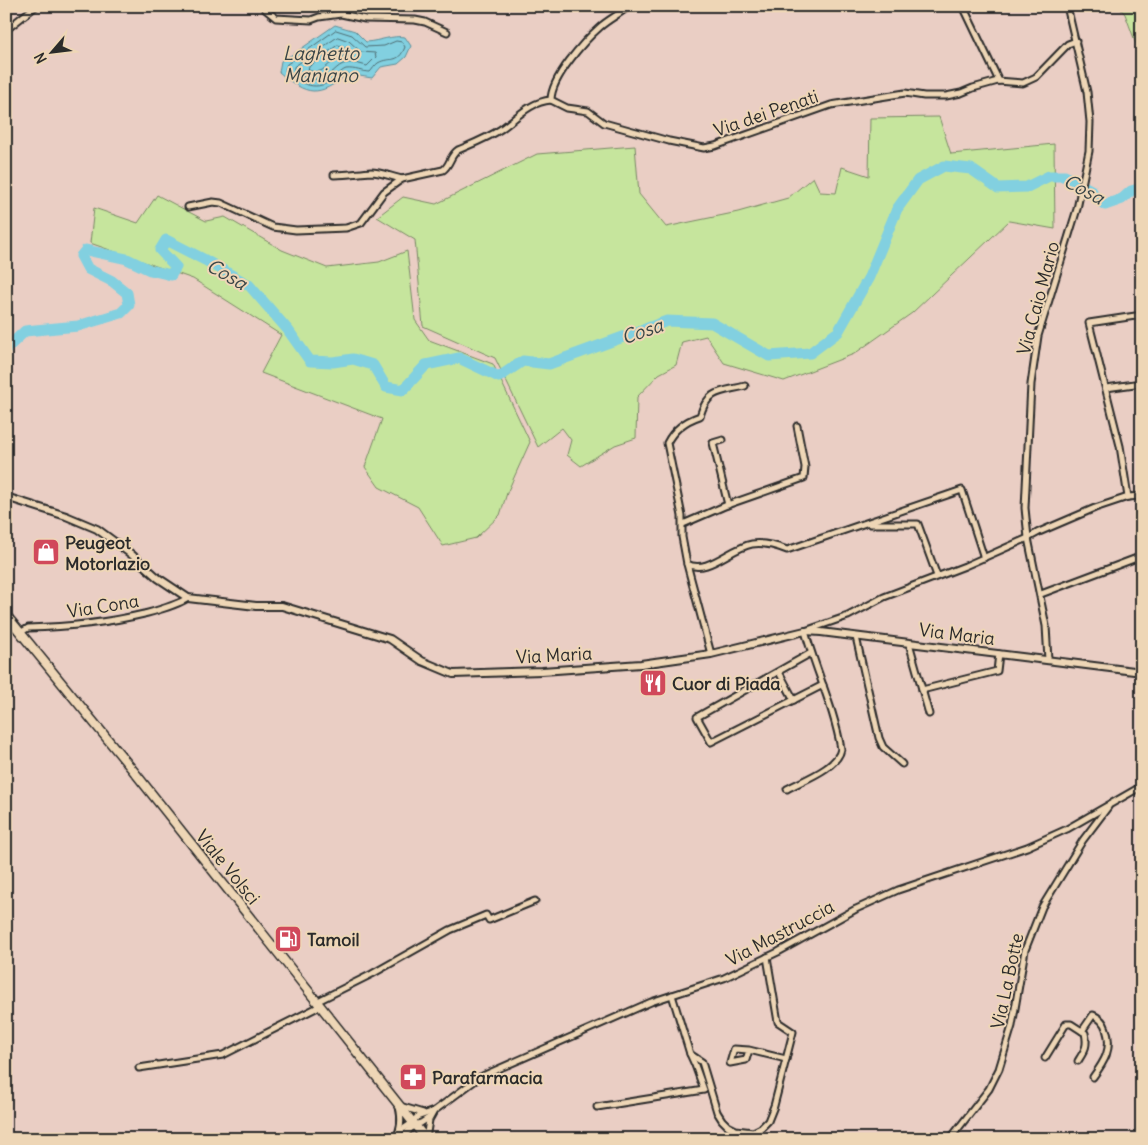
<svg xmlns="http://www.w3.org/2000/svg" width="1148" height="1145" viewBox="0 0 1148 1145" font-family="Delius,sans-serif">
  <rect width="100%" height="100%" fill="#eacec4"/>
  <filter id="ink" filterUnits="userSpaceOnUse"><feTurbulence type="fractalNoise" baseFrequency=".02" numOctaves="2"/><feDisplacementMap in="SourceGraphic" scale="10" xChannelSelector="R" yChannelSelector="G"/><feConvolveMatrix kernelMatrix="1 2 1 2 8 2 1 2 1" color-interpolation-filters="sRGB"/></filter>
  <g filter="url(#ink)">
    <g fill="#c6e59d" stroke="#788864">
      <polygon points="1118,6 1142,6 1142,60 1125,14"/>
      <polygon points="939,117 951,154 1054,144 1055,229 1009,221 912,313 854,354 784,381 724,363 706,336 682,342 676,365 659,374 637,397 636,438 615,445 581,466 567,455 571,440 562,428 538,447 495,358 423,326 415,240 377,217 403,197 436,204 537,154 635,146 639,194 666,227 738,212 788,198 813,177 820,192 836,193 842,167 869,176 870,118"/>
      <polygon points="157,195 206,221 225,217 282,250 327,268 379,262 407,251 415,320 429,340 493,364 530,442 507,493 500,515 476,538 443,546 418,507 379,487 365,467 382,419 261,373 281,335 193,279 90,243 94,208 138,223"/>
    </g>
    <path fill="#82d0e0" stroke="#5f8e98" d="M335,25L355,31L366,42C380,41 392,35 405,37L411,46L406,57L398,64L381,67L372,78L347,74C319,98 307,96 279,72L281,61L295,53Z"/>
    <g fill="none" stroke-linecap="round" stroke-linejoin="round">
      <g stroke="#4e6d73" stroke-width="1">
        <path d="M336,30L352,35L365,47L384,46L396,41L402,42L405,47C398,65 390,56 378,63C375,65 372,70 370,72C362,72 355,68 346,69C340,71 336,78 331,81C314,92 299,83 285,71L287,64L298,57Z"/>
        <path d="M338,37L349,41L361,52L375,53L376,57L367,66C359,64 351,61 343,64C338,66 334,71 330,74C318,83 305,80 294,70V67Z"/>
        <path d="M338,45L345,47L349,52V55C345,56 341,56 337,58C326,65 323,76 308,70L309,67Z"/>
      </g>
      <polyline stroke="#82d0e0" stroke-width="11" points="6,349 25,331 78,326 121,313 129,305 127,293 112,281 88,269 81,256 86,250 127,259 150,270 171,275 176,267 160,250 166,240 205,260 249,285 288,330 310,361 333,362 353,359 373,365 386,387 403,390 426,365 459,358 499,377 523,361 549,364 667,321 712,323 769,356 810,353 838,332 869,277 897,209 918,180 944,166 971,169 998,188 1027,187 1049,176 1065,176 1091,190 1096,198 1105,205 1122,199 1131,191 1142,188"/>
      <g stroke="#2b2b2b" stroke-width="9">
        <g id="minor">
          <polyline points="265,6 265,9 276,18 311,20 319,17 341,14 365,19 415,20 425,22 447,32"/>
          <path d="M629,6C620,14 609,19 600,27C584,41 551,78 551,100L567,108L588,111L604,123L669,141L704,148L715,146L831,105L905,93L924,96H946L961,93L973,88L998,81L1023,83L1036,77L1068,44L1076,41"/>
          <polyline points="963,6 999,81"/>
          <polyline points="903,7 904,6"/>
          <polyline points="6,30 36,6"/>
          <path d="M334,175C347,175 358,173 371,172C381,172 392,177 402,179"/>
          <path d="M188,207L213,202L221,203L273,227L296,230L346,228L361,223L384,192L402,179L443,170C450,166 450,155 458,150C472,144 488,138 501,129C517,118 529,102 551,100"/>
          <path d="M745,386C721,392 708,389 700,416C685,421 674,429 667,443L682,516V537L687,564C707,575 730,548 752,544C764,542 777,546 787,550L962,490L984,558"/>
          <polyline points="1106,388 1142,383"/>
          <polyline points="723,440 713,443 728,505"/>
          <polyline points="1128,497 1120,446 1089,323 1142,315"/>
          <polyline points="683,524 727,505 804,478 805,467 797,426"/>
          <polyline points="870,524 918,524 937,576"/>
          <polyline points="687,564 711,654"/>
          <polyline points="1041,594 1142,556"/>
          <path d="M20,633L28,628C67,627 106,623 144,614C159,610 175,606 188,598"/>
          <polyline points="856,637 879,738 883,747 902,764"/>
          <polyline points="909,643 929,714"/>
          <polyline points="811,653 697,717 711,742 823,685"/>
          <polyline points="1048,660 1046,626 1028,538 1025,508 1031,384 1038,336 1077,209 1089,151 1090,122 1087,92 1067,6"/>
          <polyline points="779,672 794,700"/>
          <polyline points="922,690 997,671 999,654"/>
          <path d="M787,789C803,780 838,768 841,749C834,708 816,671 805,631L848,616L884,597L965,566L1028,538L1039,532L1095,508L1128,497L1142,496"/>
          <polyline points="672,995 690,1054 702,1062 717,1112 722,1120 728,1126 736,1130 753,1132 761,1128 768,1121 774,1106 793,1032 778,1022 767,957"/>
          <polyline points="316,1002 372,974 450,930 486,915 489,920 535,901"/>
          <path d="M1082,1031L1093,1015C1100,1018 1104,1022 1106,1029C1113,1049 1104,1062 1093,1077"/>
          <polyline points="749,1050 734,1049 730,1063 746,1060 749,1050 786,1059"/>
          <path d="M1045,1058L1066,1024H1071L1085,1033C1088,1046 1085,1050 1078,1061"/>
          <polyline points="139,1068 223,1055 320,1006"/>
          <polyline points="403,1107 423,1113"/>
          <polyline points="597,1107 704,1090 695,1065 690,1054"/>
          <polyline points="400,1131 412,1123 417,1117 434,1111"/>
          <path d="M395,1139C402,1129 402,1119 399,1107"/>
          <polyline points="401,1139 414,1125 421,1123 430,1117"/>
          <polyline points="402,1139 422,1139"/>
          <polyline points="426,1139 429,1120 434,1111 480,1077 651,1002 724,978 778,952 856,909 898,890 1027,847 1067,829 1142,786"/>
          <polyline points="950,1139 989,1089 999,1069 1012,1026 1025,950 1042,907 1083,840 1108,807"/>
        </g>
      </g>
      <g stroke="#2b2b2b" stroke-width="10">
        <polyline id="tertiary" points="6,497 66,516 97,529 131,554 158,578 188,598 256,606 282,606 390,639 422,661 453,674 542,671 641,664 711,654 805,631 821,632 1142,672"/>
      </g>
      <g stroke="#2b2b2b" stroke-width="11">
        <polyline id="secondary" points="6,615 132,769 426,1139"/>
      </g>
      <use href="#minor" stroke="#eed6b6" stroke-width="5"/>
      <use href="#tertiary" stroke="#eed6b6" stroke-width="6"/>
      <use href="#secondary" stroke="#eed6b6" stroke-width="8"/>
    </g>
  </g>
  <defs>
    <g id="shop-square" transform="scale(1.4375)"><rect x="-9" y="-9" width="18" height="18" rx="4" fill="#d1495b" stroke="#eed6b6"/><path d="M-5-2.5h2.3a2.7 3.5 0 0 1 5.4 0H5L5.5 6h-11ZM-1.5-2.5h3a1.5 2.3 0 0 0-3 0Z" fill="#fff"/></g>
    <g id="restaurant-square" transform="scale(1.4375)"><rect x="-9" y="-9" width="18" height="18" rx="4" fill="#d1495b" stroke="#eed6b6"/><path d="M-5-6h1v4h1v-4h1v4h1v-4h1v5L-1.5 .5V6h-2V.5L-5-1ZM5-6V6H3V1.5H1.5Q1.5-4 5-6Z" fill="#fff"/></g>
    <g id="fuel-square" transform="scale(1.4375)"><rect x="-9" y="-9" width="18" height="18" rx="4" fill="#d1495b" stroke="#eed6b6"/><path d="M-5.5-6h7V0h2V4h1.3V-2.5L3-4.5l.8-.8L6-3V5H2.5V1h-1V6h-7ZM-4.2-4.7v3.2H.2V-4.7Z" fill="#fff"/></g>
    <g id="pharmacy-square" transform="scale(1.4375)"><rect x="-9" y="-9" width="18" height="18" rx="4" fill="#d1495b" stroke="#eed6b6"/><path d="M-2-6h4v4h4v4h-4v4h-4v-4h-4v-4h4Z" fill="#fff"/></g>
  </defs>
  <g fill-rule="evenodd">
    <use href="#shop-square" x="46" y="552"/>
    <use href="#restaurant-square" x="653" y="683"/>
    <use href="#fuel-square" x="288" y="939"/>
    <use href="#pharmacy-square" x="413" y="1077"/>
  </g>
  <g text-anchor="middle" dominant-baseline="central" stroke-width="4" stroke-linejoin="round" paint-order="stroke">
    <g font-size="18" fill="#2b2b2b" stroke="#eed6b6">
      <text transform="translate(766 113) rotate(-19)">Via dei Penati</text>
      <text transform="translate(1038 298) rotate(-75)">Via Caio Mario</text>
      <text transform="translate(103 606) rotate(-9)">Via Cona</text>
      <text transform="translate(957 634) rotate(7)">Via Maria</text>
      <text transform="translate(554 655) rotate(-3)">Via Maria</text>
      <text transform="translate(228 867) rotate(51)">Viale Volsci</text>
      <text transform="translate(780 933) rotate(-28)">Via Mastruccia</text>
      <text transform="translate(1007 981) rotate(-78)">Via La Botte</text>
    </g>
    <g font-size="18" font-weight="bold" fill="#2b2b2b" stroke="#eed6b6" text-anchor="start">
      <text x="65" y="542">Peugeot<tspan x="65" dy="21">Motorlazio</tspan></text>
      <text x="672" y="683">Cuor di Piada</text>
      <text x="307" y="939">Tamoil</text>
      <text x="432" y="1077">Parafarmacia</text>
    </g>
    <g font-size="19" font-style="italic" fill="#384446" stroke="#eed6b6">
      <text x="321" y="53">Laghetto<tspan x="321" dy="22">Maniano</tspan></text>
      <text transform="translate(1084 189) rotate(28)">Cosa</text>
      <text transform="translate(227 274) rotate(30)">Cosa</text>
      <text transform="translate(642 331) rotate(-19)">Cosa</text>
    </g>
  </g>
  <rect width="1148" height="1145" fill="none" stroke="#eed6b6" stroke-width="25"/>
  <rect x="12" y="12" width="1123" height="1120" fill="none" stroke="#2b2b2b" stroke-width="2" filter="url(#ink)"/>
  <g transform="translate(52 52) rotate(242)" stroke="#eed6b6" stroke-width="4" paint-order="stroke">
  <path d="M0-4L9 19L0 12L-9 19Z" fill="#2b2b2b"/>
  <text y="-8" font-size="14" font-weight="bold" text-anchor="middle" fill="#2b2b2b">N</text>
  </g>
</svg>
